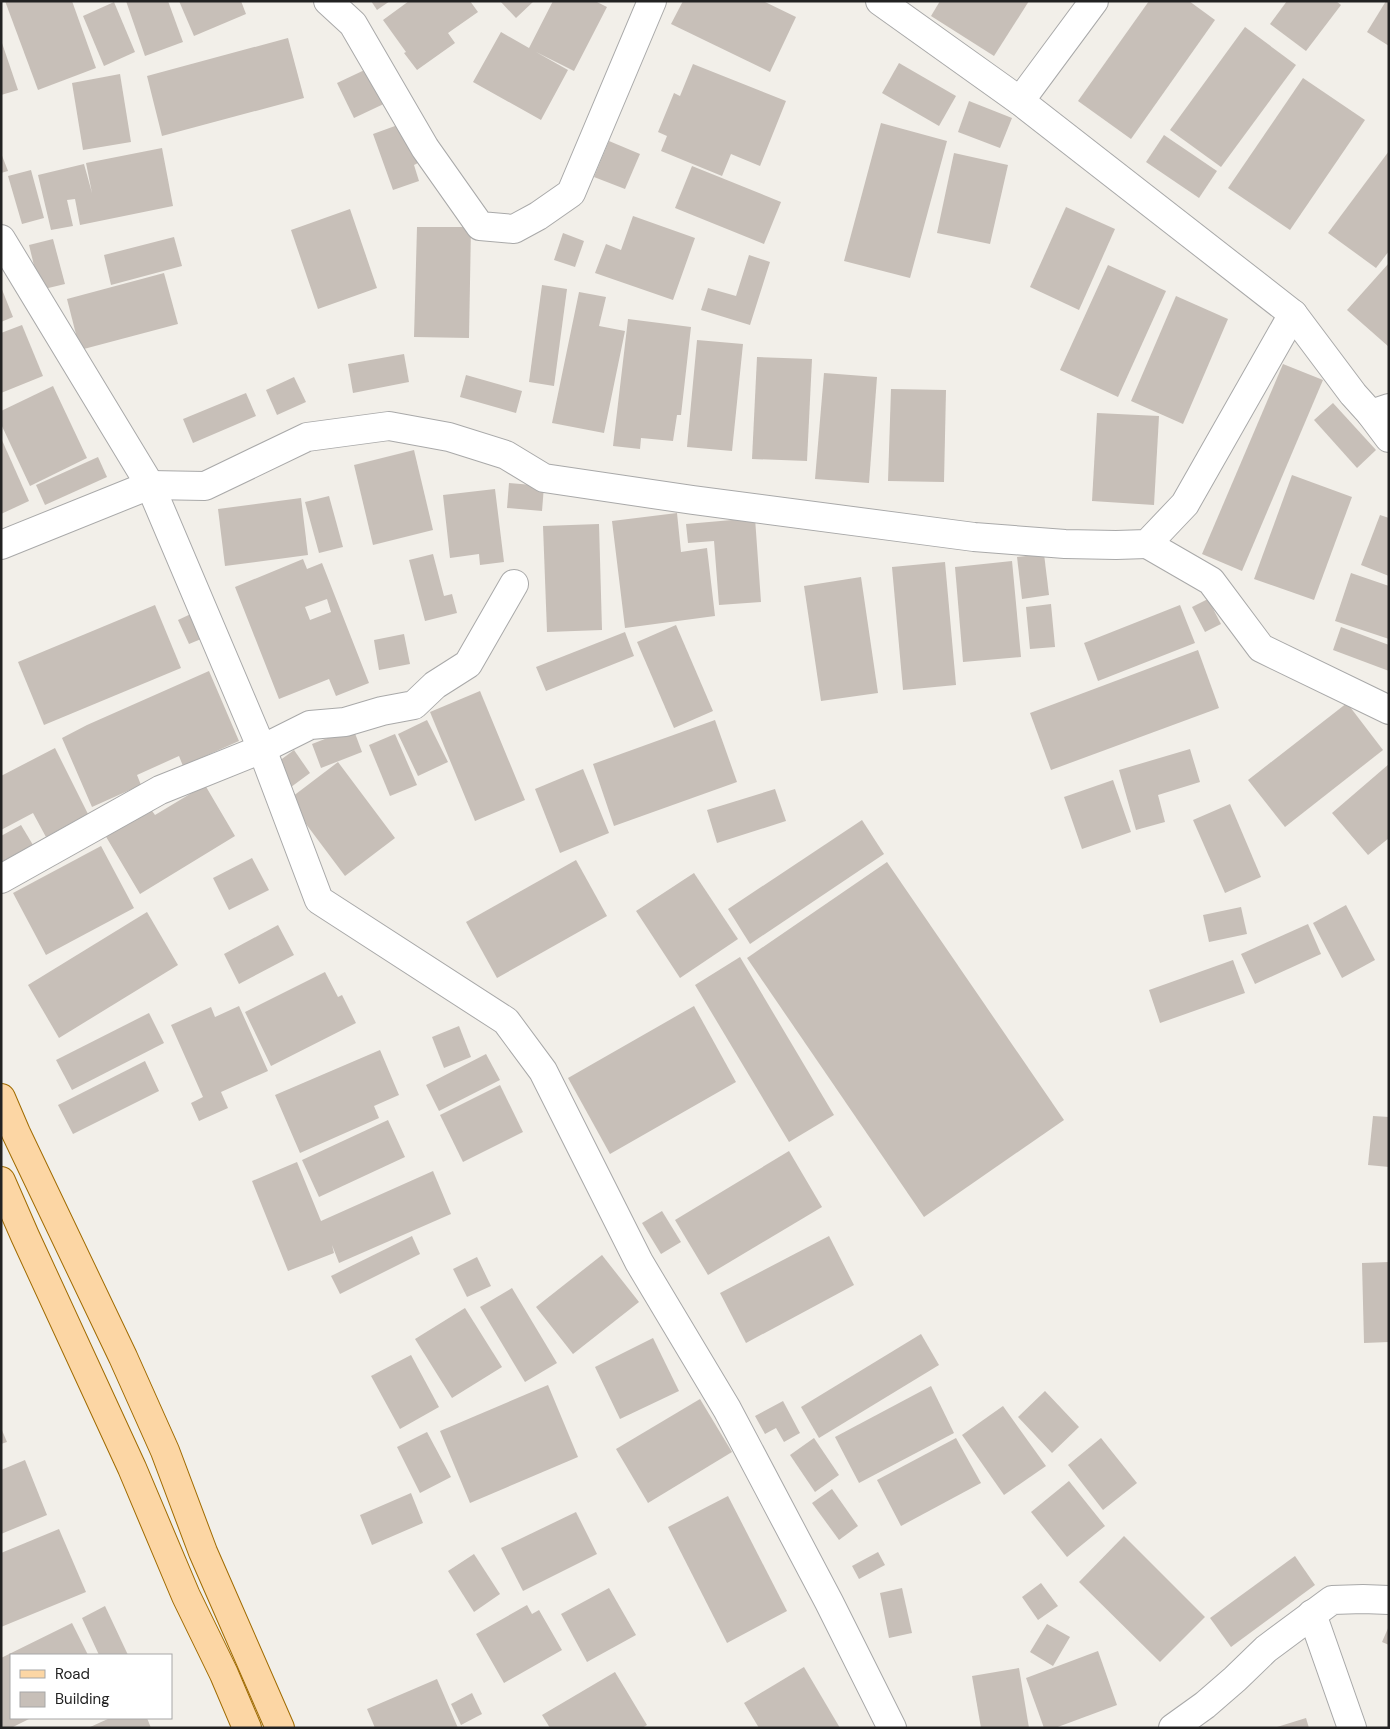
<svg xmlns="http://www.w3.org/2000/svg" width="1390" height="1729" viewBox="0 0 1390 1729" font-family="'DM Sans',sans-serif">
  <rect width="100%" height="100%" fill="#f2efe9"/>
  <g fill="#c7bfb8" fill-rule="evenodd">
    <polygon points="5,1 72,1 96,68 38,90"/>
    <polygon points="126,1 168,1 183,42 145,56"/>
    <polygon points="179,1 241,1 246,14 194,36"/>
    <polygon points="371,1 390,1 377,10"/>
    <polygon points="409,1 470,1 478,12 448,33 455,43 417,70 404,53 406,52 383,20"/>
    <polygon points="500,1 534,1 516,18"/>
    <polygon points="553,1 595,1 607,7 574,71 536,52 568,70 541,120 473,82 501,32 529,48"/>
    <polygon points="683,1 763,1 796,17 770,72 671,24"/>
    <polygon points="940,1 1029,1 994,56 931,16"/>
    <polygon points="1149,1 1189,1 1215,20 1131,139 1078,101"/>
    <polygon points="1287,1 1336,1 1341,5 1306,51 1270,24"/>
    <polygon points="1386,1 1389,1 1389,46 1367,32"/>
    <polygon points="114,2 135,52 104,66 83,16"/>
    <polygon points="1245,27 1296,65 1221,167 1170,130"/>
    <polygon points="288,38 304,98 162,136 147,76"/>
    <polygon points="1,40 18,90 1,95"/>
    <polygon points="899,63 956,96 939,126 882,93"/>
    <polygon points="693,64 786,101 760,166 731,154 722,176 661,151 667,136 658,132 674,93 680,96"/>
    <polygon points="373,66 390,101 354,118 337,83"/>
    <polygon points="120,74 131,142 83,150 72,83"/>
    <polygon points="1303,78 1365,120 1290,230 1228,188"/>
    <polygon points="969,101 1012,118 1000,148 958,132"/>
    <polygon points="406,122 420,162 414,165 419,181 393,190 373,134"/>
    <polygon points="881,123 947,141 910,278 844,261"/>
    <polygon points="1164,135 1217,171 1199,198 1146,162"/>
    <polygon points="609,141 640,154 625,189 594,177"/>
    <polygon points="162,148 173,206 80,225 75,199 67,200 73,226 51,230 38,175 84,164 92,193 86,163"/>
    <polygon points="1389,151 1389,251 1376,268 1328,233"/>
    <polygon points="1,153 8,171 1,173"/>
    <polygon points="954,153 1008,165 990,244 937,233"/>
    <polygon points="692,166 781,202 764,244 675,208"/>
    <polygon points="31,170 44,218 22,224 8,176"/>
    <polygon points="1066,207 1115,229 1079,310 1030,287"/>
    <polygon points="350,209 377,288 318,309 291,230"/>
    <polygon points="633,216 695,238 673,300 595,273 606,244 621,250"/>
    <polygon points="417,227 471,227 469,338 414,337"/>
    <polygon points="563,233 584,241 575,267 554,260"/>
    <polygon points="174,237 182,266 111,285 104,255"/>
    <polygon points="53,239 65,284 40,290 29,245"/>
    <polygon points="749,255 770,262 750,325 701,310 708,288 736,296"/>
    <polygon points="1389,263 1389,347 1347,310"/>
    <polygon points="1108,265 1166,291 1118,397 1060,370"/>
    <polygon points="164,273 178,324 80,350 67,299"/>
    <polygon points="542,285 567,289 554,386 529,382"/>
    <polygon points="1,287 13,317 1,322"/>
    <polygon points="579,292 606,297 599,326 625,331 604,433 552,423"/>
    <polygon points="1176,296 1228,319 1183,424 1131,401"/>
    <polygon points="628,319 691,327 681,415 677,415 673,441 641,438 640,449 613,446"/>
    <polygon points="22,325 43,376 1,393 1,333"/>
    <polygon points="697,340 743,344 732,451 687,447"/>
    <polygon points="404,354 409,382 353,393 348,364"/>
    <polygon points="757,357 812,359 807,461 752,459"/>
    <polygon points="1283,364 1323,380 1242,571 1202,554"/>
    <polygon points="824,373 877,377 869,483 815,479"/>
    <polygon points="466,375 522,391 516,413 460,397"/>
    <polygon points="294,377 306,402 277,415 266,390"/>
    <polygon points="53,386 87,458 30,486 1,424 1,411"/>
    <polygon points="891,389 946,390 944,482 888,481"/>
    <polygon points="246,393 256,416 193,443 183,419"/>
    <polygon points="1333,403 1376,450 1357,468 1314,420"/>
    <polygon points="1097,413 1159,416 1154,505 1092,501"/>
    <polygon points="1,438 29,501 1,514"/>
    <polygon points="414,450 433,530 373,545 354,465"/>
    <polygon points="98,457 107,477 45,505 36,485"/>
    <polygon points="1292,475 1352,497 1314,600 1254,579"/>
    <polygon points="509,483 544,486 542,511 507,508"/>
    <polygon points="495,489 504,562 480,565 479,554 450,558 443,495"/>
    <polygon points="329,496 343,547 319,553 305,502"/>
    <polygon points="301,498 308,555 225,566 218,509"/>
    <polygon points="677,513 681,552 707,548 715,616 625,628 612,521"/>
    <polygon points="1380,515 1389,518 1389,576 1361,565"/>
    <polygon points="755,518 761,602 719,605 714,541 688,543 686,524"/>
    <polygon points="599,524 602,630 547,632 543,526"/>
    <polygon points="433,554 444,596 452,594 457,613 425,621 409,560"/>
    <polygon points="1044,554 1049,595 1022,599 1017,557"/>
    <path d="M303,559L307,569L322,563L369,683L336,696L329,679L279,699L235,587ZM327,599L331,612L310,620L305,607Z"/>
    <polygon points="1012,561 1021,657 963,662 955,567"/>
    <polygon points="945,562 956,685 903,690 892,567"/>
    <polygon points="1351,573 1389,586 1389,639 1335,621"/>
    <polygon points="861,577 878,693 821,701 804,586"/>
    <polygon points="1208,599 1221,624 1205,632 1192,607"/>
    <polygon points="1051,604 1055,647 1030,649 1026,607"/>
    <polygon points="155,605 181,668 44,725 18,662"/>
    <polygon points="1180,605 1195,643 1098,681 1084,643"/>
    <polygon points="195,612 206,637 189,644 178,620"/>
    <polygon points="676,625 713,711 674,728 637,642"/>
    <polygon points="1341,627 1389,645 1389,671 1333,650"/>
    <polygon points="625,632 634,656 546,691 536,667"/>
    <polygon points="404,634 410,664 379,670 374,640"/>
    <polygon points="1198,650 1219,708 1051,770 1030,713"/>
    <polygon points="209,671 239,741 183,766 179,756 137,775 141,785 92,807 62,738 87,725"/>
    <polygon points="480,691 525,800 475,821 430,712"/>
    <polygon points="1347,703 1383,750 1285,827 1248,780"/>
    <polygon points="427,720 448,762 418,776 398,734"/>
    <polygon points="715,720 737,782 614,826 593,764"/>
    <polygon points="353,728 362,752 321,768 312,744"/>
    <polygon points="395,734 417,785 390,796 369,745"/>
    <polygon points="55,748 88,814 46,837 33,813 1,830 1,776"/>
    <polygon points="1190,749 1200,782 1158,795 1165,822 1136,830 1119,770"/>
    <polygon points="294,750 310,773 287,790 271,767"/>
    <polygon points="338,762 395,838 345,876 288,800"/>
    <polygon points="1389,764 1389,838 1368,855 1332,813"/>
    <polygon points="583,769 609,833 560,853 535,789"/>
    <polygon points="1113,780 1131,832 1082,849 1064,797"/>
    <polygon points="205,785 235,836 140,894 105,835 150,808 155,815"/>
    <polygon points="775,789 786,821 717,843 707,810"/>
    <polygon points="1230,804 1261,877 1225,893 1193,820"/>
    <polygon points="862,820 884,854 750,944 728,909"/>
    <polygon points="21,825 33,845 1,862 1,836"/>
    <polygon points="101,846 134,908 46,955 13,893"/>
    <polygon points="252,858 269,890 229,910 213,878"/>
    <polygon points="576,860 607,916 497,978 466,922"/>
    <polygon points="887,862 1064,1120 924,1217 747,958"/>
    <polygon points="694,873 738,939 680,978 636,911"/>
    <polygon points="1346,905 1375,960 1342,978 1313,923"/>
    <polygon points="1241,907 1247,934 1209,942 1203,915"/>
    <polygon points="147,912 178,965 59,1038 28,985"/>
    <polygon points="1308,924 1321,954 1255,984 1241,954"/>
    <polygon points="278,925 294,955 239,984 224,954"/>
    <polygon points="740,957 834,1115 789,1142 695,985"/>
    <polygon points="1233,960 1245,993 1160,1023 1149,990"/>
    <polygon points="325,972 338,997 342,995 356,1023 271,1066 245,1012"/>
    <polygon points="239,1006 268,1071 221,1092 228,1108 199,1121 191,1103 203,1097 171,1025 211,1007 215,1017"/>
    <polygon points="694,1006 736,1082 610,1154 568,1078"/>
    <polygon points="149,1013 164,1043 72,1090 56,1060"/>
    <polygon points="459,1026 471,1057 444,1068 432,1037"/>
    <polygon points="380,1050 399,1095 374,1106 379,1118 300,1153 275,1095"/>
    <polygon points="486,1054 500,1080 439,1111 426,1085"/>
    <polygon points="145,1061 159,1091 73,1134 58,1105"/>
    <polygon points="500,1085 523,1132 463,1162 440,1115"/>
    <polygon points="1373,1116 1389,1117 1389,1167 1368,1165"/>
    <polygon points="388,1120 405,1157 319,1197 302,1160"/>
    <polygon points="789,1151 822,1207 708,1275 675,1220"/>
    <polygon points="297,1162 321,1221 433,1171 451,1214 339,1263 332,1245 334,1253 288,1271 252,1181"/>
    <polygon points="662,1211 681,1242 661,1254 642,1223"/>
    <polygon points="412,1236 420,1254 340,1294 331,1276"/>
    <polygon points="829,1236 854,1285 746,1343 720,1293"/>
    <polygon points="602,1255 639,1302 573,1354 536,1307"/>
    <polygon points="477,1257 491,1286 467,1297 453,1269"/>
    <polygon points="1389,1262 1389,1342 1364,1343 1362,1263"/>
    <polygon points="512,1288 557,1363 525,1382 480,1307"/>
    <polygon points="465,1308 502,1367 452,1398 415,1339"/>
    <polygon points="921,1334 939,1365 819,1438 801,1407"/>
    <polygon points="653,1338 679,1391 620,1419 595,1367"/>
    <polygon points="411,1355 439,1407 400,1429 371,1376"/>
    <polygon points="548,1385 578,1457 470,1503 440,1431"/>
    <polygon points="931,1386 954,1433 859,1483 835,1437"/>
    <polygon points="1045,1391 1079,1427 1052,1453 1018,1417"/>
    <polygon points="700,1399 732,1452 648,1503 616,1449"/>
    <polygon points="783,1401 800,1433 784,1442 776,1428 765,1434 755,1416"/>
    <polygon points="1003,1406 1046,1466 1004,1495 962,1435"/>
    <polygon points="1,1428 7,1442 1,1444"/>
    <polygon points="427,1432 451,1477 420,1493 397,1447"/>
    <polygon points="814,1438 839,1475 815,1492 790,1455"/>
    <polygon points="956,1438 981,1483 901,1526 877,1480"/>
    <polygon points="1101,1438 1137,1483 1103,1510 1068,1465"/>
    <polygon points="25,1460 47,1515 1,1534 1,1470"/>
    <polygon points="1069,1481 1105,1526 1067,1557 1031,1512"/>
    <polygon points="832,1489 858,1526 839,1540 812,1503"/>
    <polygon points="411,1493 423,1523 372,1545 360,1515"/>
    <polygon points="728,1496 787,1611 727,1643 668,1527"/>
    <polygon points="576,1512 597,1554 523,1591 501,1548"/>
    <polygon points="59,1529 86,1592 1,1627 1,1553"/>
    <polygon points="1124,1536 1205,1617 1160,1662 1079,1582"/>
    <polygon points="878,1552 885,1565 859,1579 852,1566"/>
    <polygon points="474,1554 500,1594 474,1612 448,1571"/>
    <polygon points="1295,1556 1315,1585 1231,1647 1210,1618"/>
    <polygon points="1041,1583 1058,1606 1038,1620 1022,1597"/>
    <polygon points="609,1588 636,1635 587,1662 561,1614"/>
    <polygon points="902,1588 912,1633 889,1638 880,1593"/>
    <polygon points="527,1605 532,1614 539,1610 562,1650 504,1683 476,1634"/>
    <polygon points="105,1606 128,1655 99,1655 82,1618"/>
    <polygon points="72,1623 88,1655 11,1655 11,1718 31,1718 11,1728 1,1728 1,1658"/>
    <polygon points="1047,1624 1070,1637 1053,1666 1030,1652"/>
    <polygon points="1389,1626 1389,1645 1382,1642"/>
    <polygon points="1098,1651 1117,1705 1055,1728 1044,1728 1026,1678"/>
    <polygon points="804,1667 840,1728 759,1728 744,1703"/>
    <polygon points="1019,1668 1029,1728 981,1728 972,1676"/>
    <polygon points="615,1672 647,1725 642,1728 550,1728 542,1715"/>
    <polygon points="437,1679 458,1728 375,1728 367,1709"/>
    <polygon points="472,1693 482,1714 461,1725 451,1704"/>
    <polygon points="110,1718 147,1718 151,1728 88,1728"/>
    <polygon points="1306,1718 1309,1728 1277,1728 1277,1727"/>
  </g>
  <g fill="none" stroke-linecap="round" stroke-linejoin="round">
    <g stroke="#a9a9a9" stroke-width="30">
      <g id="minor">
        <polyline points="328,1 353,24 425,148 480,226 514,229 538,216 571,193 652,1"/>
        <polyline points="880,1 1020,101 1293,314 1353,394 1371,414 1389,408"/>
        <polyline points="1020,101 1094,1"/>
        <polyline points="1,239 150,485 262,749 319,900 506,1021 543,1071 639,1262 727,1409 829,1602 892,1728"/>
        <polyline points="1371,414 1389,438"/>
        <polyline points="1147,544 1211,581 1261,648 1389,710"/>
        <polyline points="1,545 150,485 205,486 307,437 389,426 449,437 506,455 544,478 693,500 974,537 1065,544 1116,545 1147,544 1185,504 1293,314"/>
        <polyline points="1,879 160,790 262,749 310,725 345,722 382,711 414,705 435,685 468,664 514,584"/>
        <polyline points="1312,1614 1352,1728"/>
        <polyline points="1173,1728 1205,1705 1235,1679 1266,1649 1332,1600 1363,1599 1389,1600"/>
      </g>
    </g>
    <g stroke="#a06b00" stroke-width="30">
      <g id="major">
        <polyline points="1,1098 16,1133 123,1357 165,1451 203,1552 280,1728"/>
        <polyline points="1,1181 25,1236 132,1468 186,1596 224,1674 247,1728"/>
      </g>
    </g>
    <use href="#minor" stroke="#fff" stroke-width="28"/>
    <use href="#major" stroke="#fcd6a4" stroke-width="28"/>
  </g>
  <rect width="1390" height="1729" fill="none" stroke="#222222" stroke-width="5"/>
  <rect x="10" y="1654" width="162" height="65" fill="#ffffff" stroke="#a7a7a7"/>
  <rect x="20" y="1670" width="25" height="8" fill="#fcd6a4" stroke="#a7a7a7"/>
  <text x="55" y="1679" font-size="15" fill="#222222">Road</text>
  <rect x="20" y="1692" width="25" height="15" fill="#c7bfb8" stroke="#a7a7a7"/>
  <text x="55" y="1704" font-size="15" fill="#222222">Building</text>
</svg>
